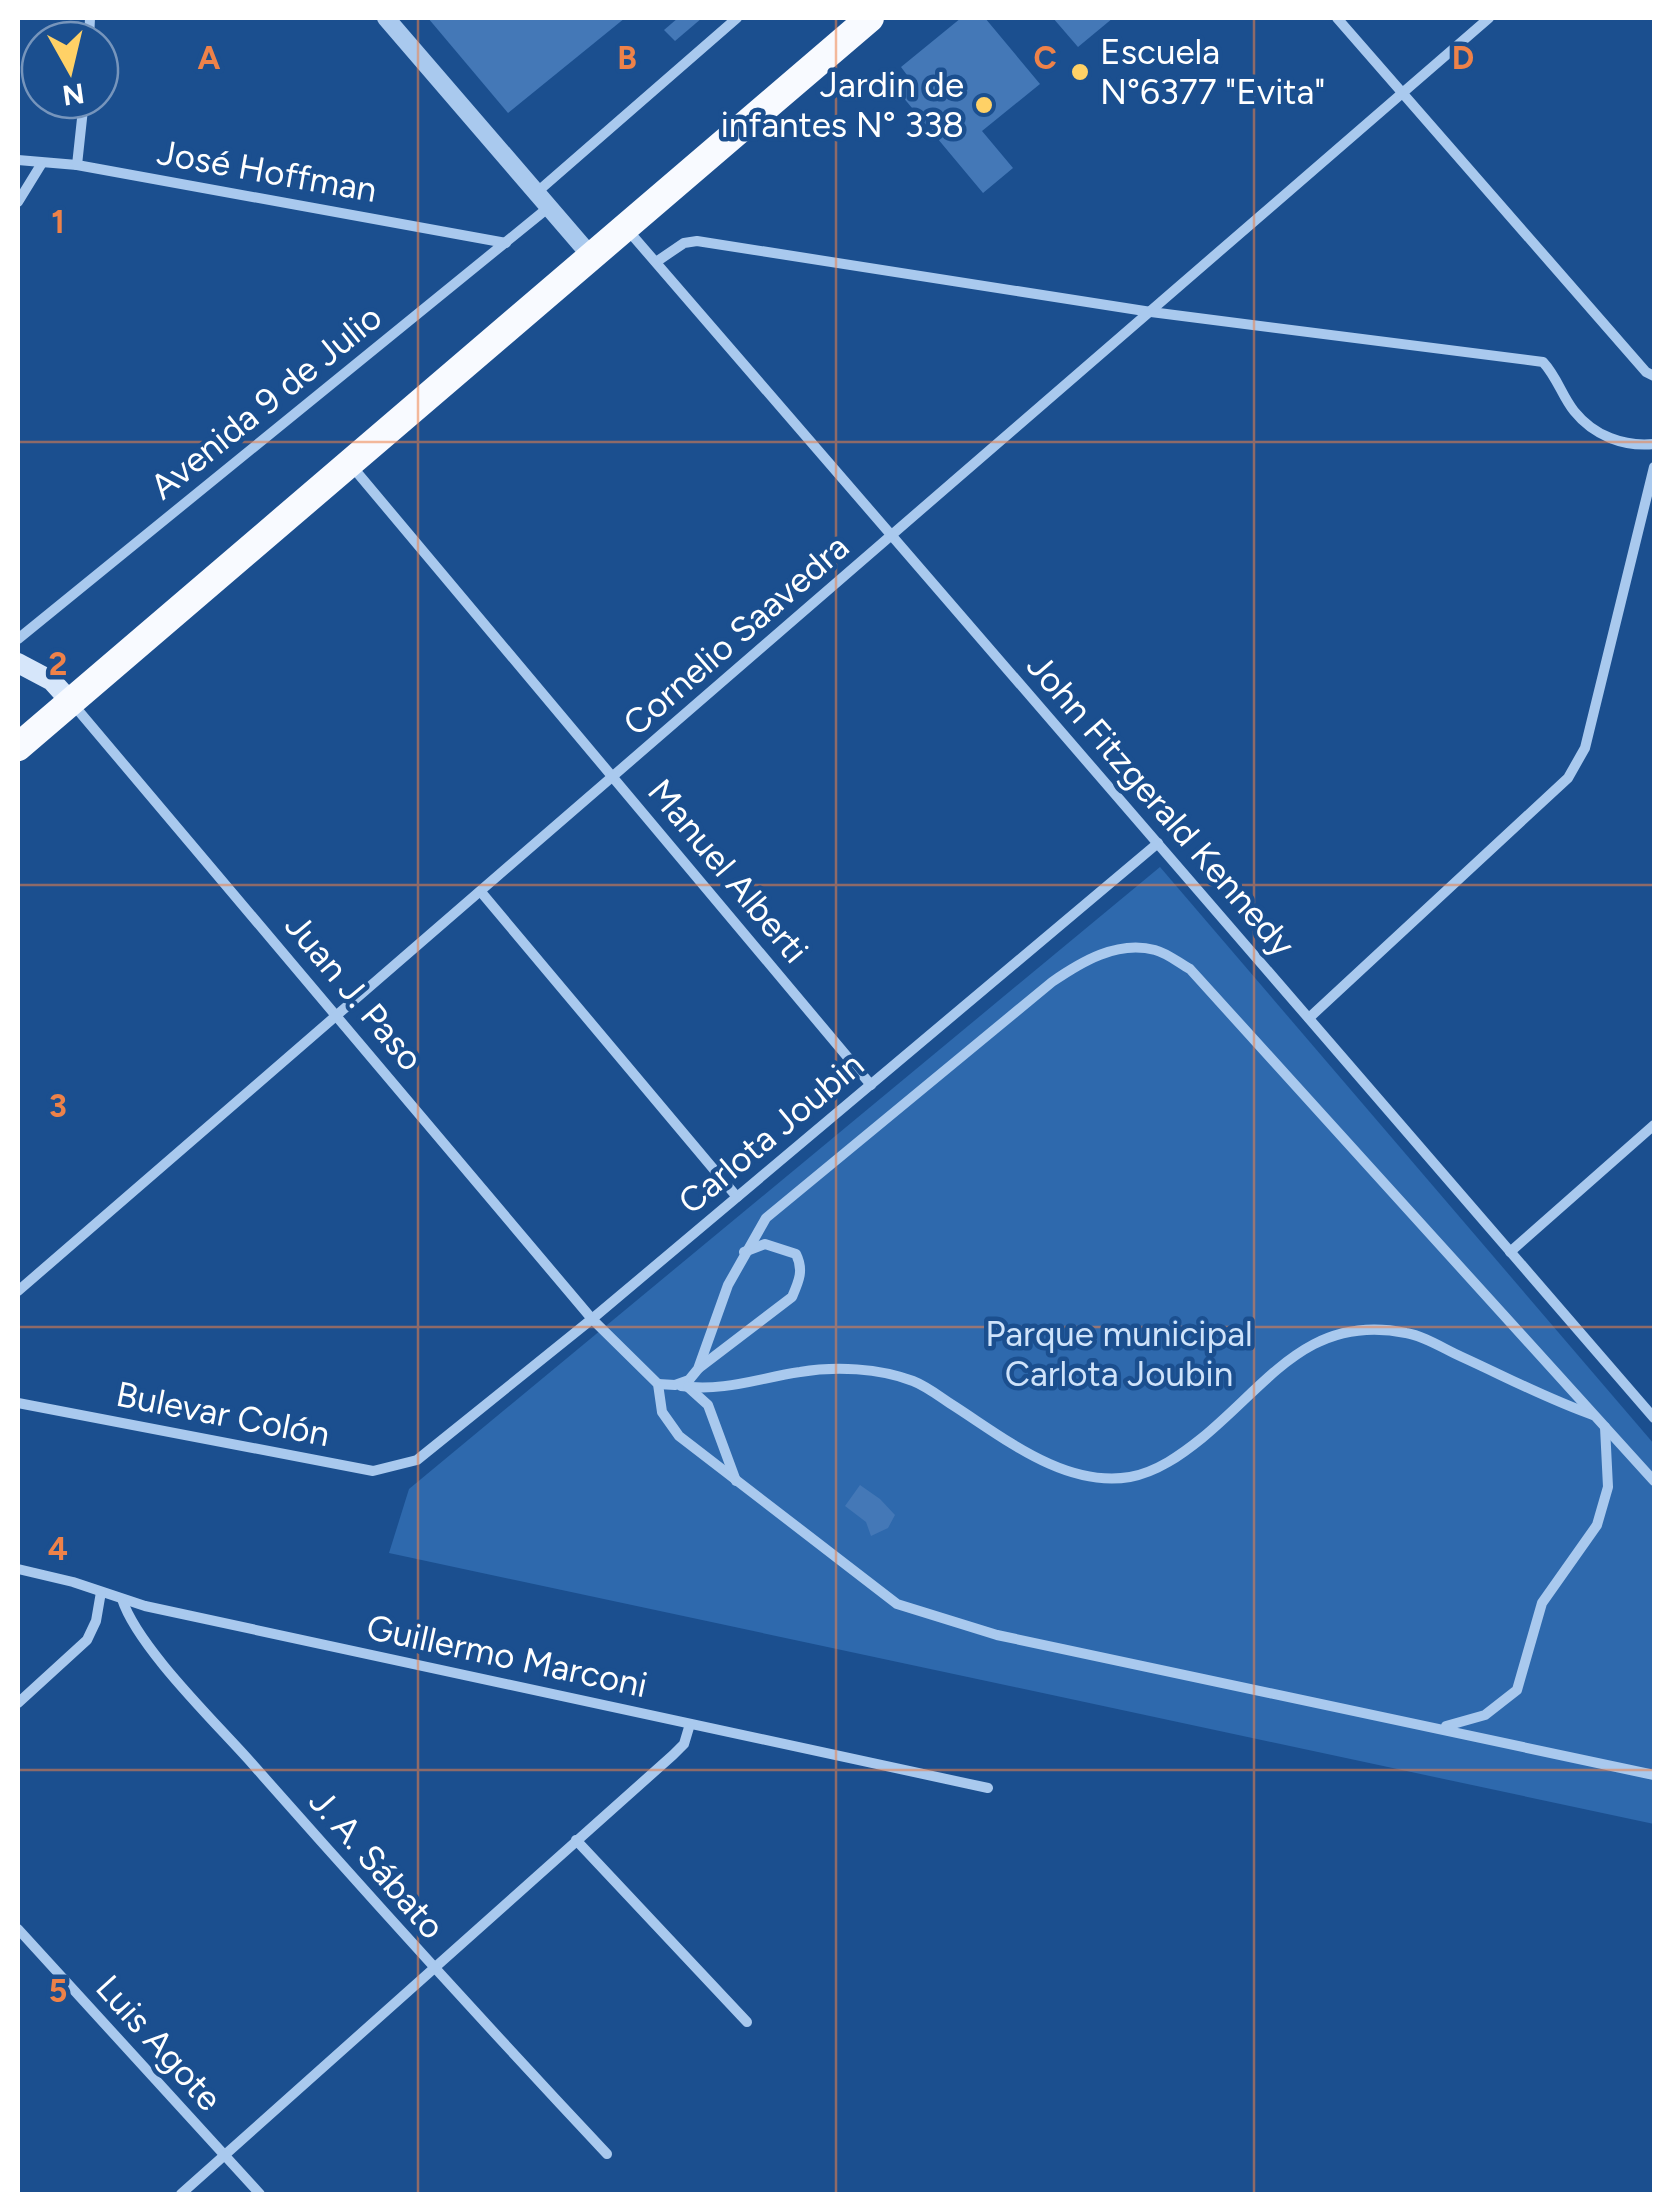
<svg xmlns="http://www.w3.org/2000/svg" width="1672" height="2212" viewBox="0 0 1672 2212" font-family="Figtree,sans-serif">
  <rect width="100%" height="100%" fill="#1b4f8f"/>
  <polygon fill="#2e69ad" points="1160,867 1654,1444 1654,1824 389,1553 409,1489"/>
  <g fill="#4478b7">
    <polygon points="428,18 625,18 508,113"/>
    <polygon points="678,18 702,18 675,41 664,30"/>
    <polygon points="961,18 985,18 1040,84 982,131 1013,168 983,193 897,90 910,79 901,67"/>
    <polygon points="1053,18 1113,18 1078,47"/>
    <polygon points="860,1485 880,1499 895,1515 888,1528 871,1536 866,1522 845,1506"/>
  </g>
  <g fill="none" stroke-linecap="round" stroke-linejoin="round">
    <g stroke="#a9c9ee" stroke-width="10">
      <polyline points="1337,18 1646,372 1654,376"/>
      <polyline points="89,40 90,18"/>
      <polyline points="18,160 77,165 506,243"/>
      <polyline points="77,165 84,100"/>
      <polyline points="536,193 737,18"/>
      <polyline points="18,202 42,163"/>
      <polyline points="626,228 1654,1418"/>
      <path d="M656,262L684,243L697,241L1151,312L1543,362C1557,377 1562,396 1574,411C1594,436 1624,447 1654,444"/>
      <polyline points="350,464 871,1085"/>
      <polyline points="18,639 549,207"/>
      <polyline points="72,703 592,1319 658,1384 662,1412 679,1436 897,1604 997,1635 1654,1775"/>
      <polyline points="481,892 737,1197"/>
      <polyline points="1309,1018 1568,778 1585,748 1654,467"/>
      <polyline points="1510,1252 1654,1125"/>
      <polyline points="18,1291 1489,18"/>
      <path d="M699,1368L792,1297C799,1281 804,1270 796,1254L765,1244L744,1252"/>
      <path d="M658,1384L675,1385L689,1380L698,1369L728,1285L766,1218L1052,982C1081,962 1117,940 1155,950C1167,953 1179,963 1190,969L1654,1481"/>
      <path d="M681,1386C724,1392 759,1378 800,1372C835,1366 879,1368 913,1381C926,1386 939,1396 951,1404C1003,1437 1064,1488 1130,1477C1157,1472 1181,1455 1202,1438C1269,1383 1309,1313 1406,1333C1425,1336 1444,1349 1462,1357C1506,1377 1547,1399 1593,1415"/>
      <polyline points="688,1387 708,1405 736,1481"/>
      <polyline points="18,1403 373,1471 417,1460 592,1319 1158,843"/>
      <polyline points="18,1569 73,1582 145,1606 988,1788"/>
      <path d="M122,1599C137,1646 213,1720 248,1759C366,1893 485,2024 607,2154"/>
      <polyline points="18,1703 87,1640 96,1621 101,1592"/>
      <polyline points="1446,1726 1485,1715 1517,1690 1542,1603 1597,1525 1608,1487 1605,1427"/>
      <polyline points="576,1840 747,2022"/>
      <polyline points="18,1929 260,2194"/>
      <polyline points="181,2194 673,1755 684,1744 690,1724"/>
    </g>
    <polyline stroke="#a9c9ee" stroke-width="18" points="386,18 591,256"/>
    <polyline stroke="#d6e6fa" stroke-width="20" points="18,663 52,681 71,702"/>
    <polyline stroke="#f8faff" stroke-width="28" points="18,747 870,18"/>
  </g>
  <path fill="none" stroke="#ee8249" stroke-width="2.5" stroke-opacity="0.55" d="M418,18V2194M836,18V2194M1254,18V2194M18,442H1654M18,885H1654M18,1327H1654M18,1770H1654"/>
  <g fill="#ffd166" stroke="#1b4f8f" stroke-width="4">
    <circle cx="1080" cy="72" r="10"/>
    <circle cx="984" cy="105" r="10"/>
  </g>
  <g text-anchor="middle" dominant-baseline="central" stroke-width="9" stroke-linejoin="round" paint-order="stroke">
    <g font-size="35" fill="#fff" stroke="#1b4f8f" text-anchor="start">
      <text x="1100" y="52">Escuela<tspan x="1100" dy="40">N°6377 "Evita"</tspan></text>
      <text x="964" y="85" text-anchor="end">Jardin de<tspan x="964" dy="40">infantes N° 338</tspan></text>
    </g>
    <g font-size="35" fill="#fff" stroke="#1b4f8f">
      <text transform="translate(267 171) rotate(10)">José Hoffman</text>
      <text transform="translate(266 402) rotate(-39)">Avenida 9 de Julio</text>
      <text transform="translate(736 635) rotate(-41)">Cornelio Saavedra</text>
      <text transform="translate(1161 805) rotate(49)">John Fitzgerald Kennedy</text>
      <text transform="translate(728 871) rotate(50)">Manuel Alberti</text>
      <text transform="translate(354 992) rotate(50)">Juan J. Paso</text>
      <text transform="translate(771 1133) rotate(-40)">Carlota Joubin</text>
      <text transform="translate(223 1414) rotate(11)">Bulevar Colón</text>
      <text transform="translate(507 1656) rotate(12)">Guillermo Marconi</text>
      <text transform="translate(377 1864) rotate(49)">J. A. Sábato</text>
      <text transform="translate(159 2043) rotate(48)">Luis Agote</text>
    </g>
    <g font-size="35" fill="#cfe3fa" stroke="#1b4f8f">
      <text x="1119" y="1334">Parque municipal<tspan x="1119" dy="40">Carlota Joubin</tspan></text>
    </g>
  </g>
  <g font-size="32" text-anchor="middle" font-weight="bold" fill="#ee8249" stroke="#1b4f8f" stroke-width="9" stroke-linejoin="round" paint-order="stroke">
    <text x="209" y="69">A</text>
    <text x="627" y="69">B</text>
    <text x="1045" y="69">C</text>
    <text x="1463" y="69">D</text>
    <text x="58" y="233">1</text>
    <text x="58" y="675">2</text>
    <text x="58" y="1117">3</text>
    <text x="58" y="1560">4</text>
    <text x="58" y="2002">5</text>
  </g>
  <rect width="1672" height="2212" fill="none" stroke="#ffffff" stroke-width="40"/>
  <g transform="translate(70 70) rotate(172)"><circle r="48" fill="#1b4f8f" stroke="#7695bc" stroke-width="2.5"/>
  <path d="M0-8L18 38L0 25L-18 38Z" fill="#ffd166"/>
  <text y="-15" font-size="28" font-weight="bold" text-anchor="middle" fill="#ffffff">N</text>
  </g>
</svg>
